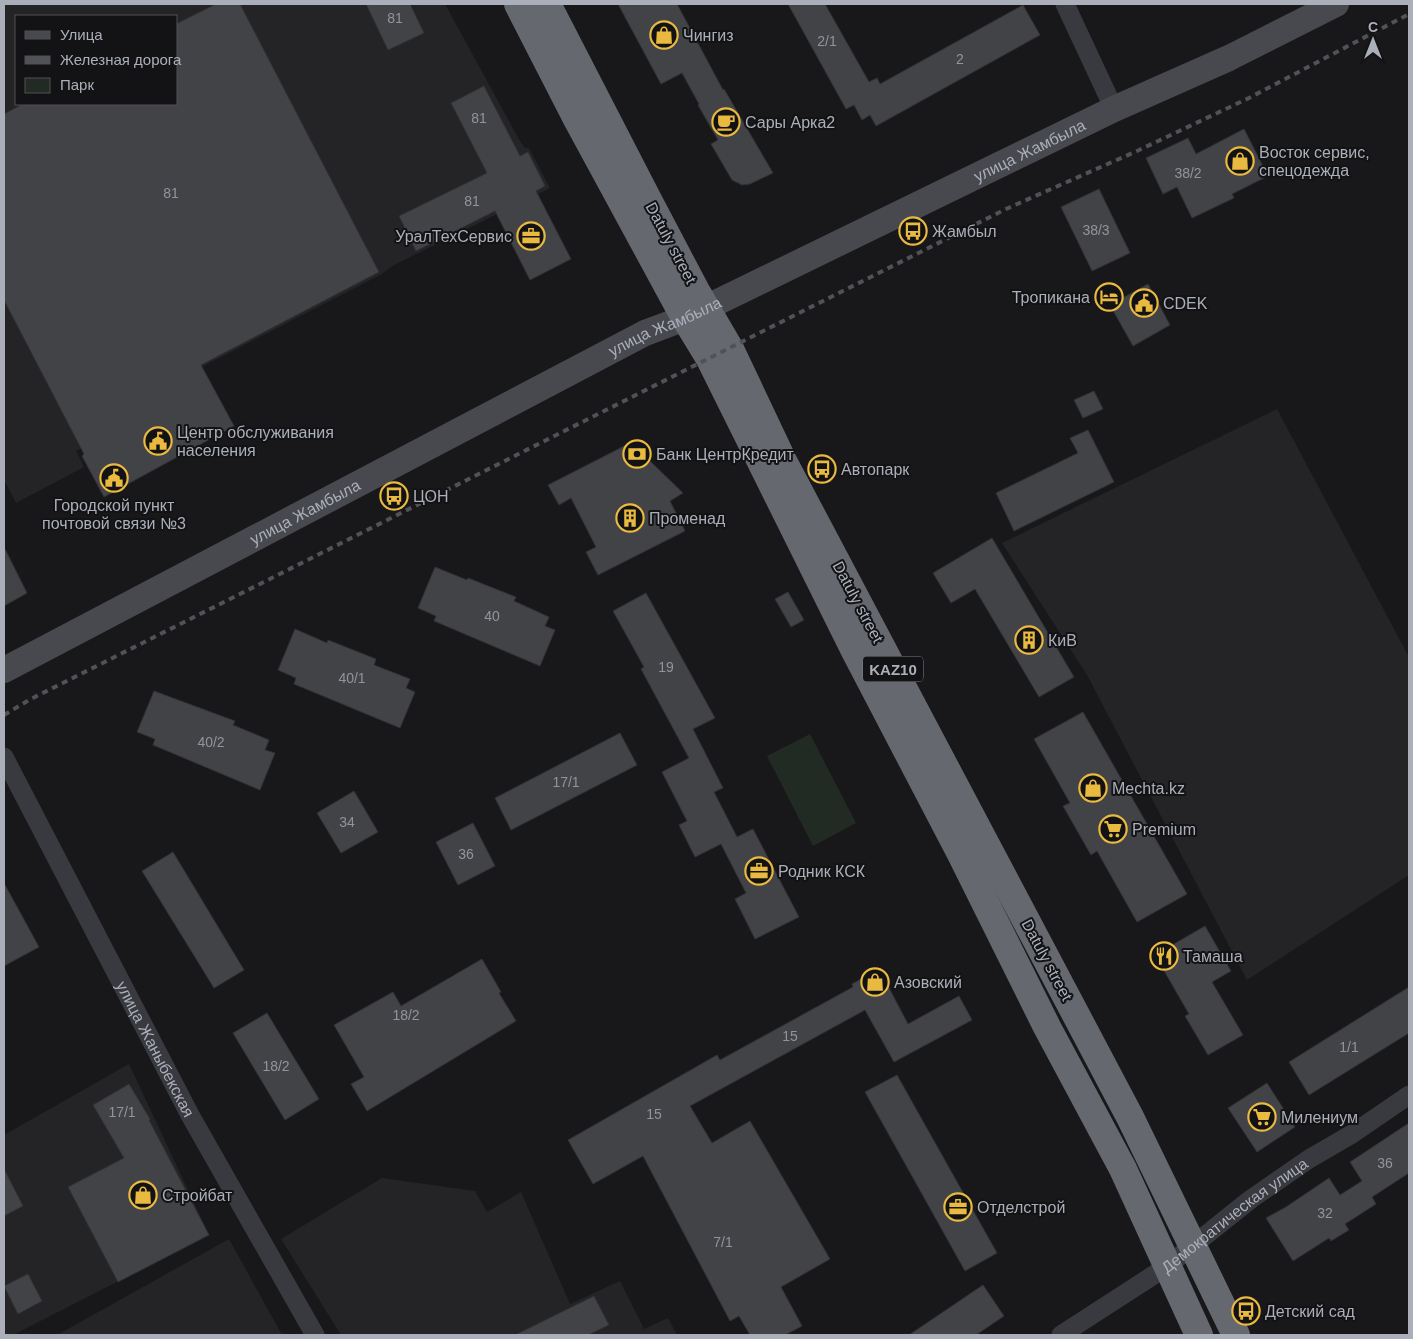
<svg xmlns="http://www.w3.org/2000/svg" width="1413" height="1339" viewBox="0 0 1413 1339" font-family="Helvetica,sans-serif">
  <rect width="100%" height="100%" fill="#18181a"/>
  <g fill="#242427" fill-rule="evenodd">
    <path d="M4,4H445L520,141L525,148H529L550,188L394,265L380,275L89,425L97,440L76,451L84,467L16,503L4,480ZM16,16H176V104H16Z"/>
    <polygon points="1277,409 1409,657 1409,875 1247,980 1087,675 1002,543"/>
    <polygon points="129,1064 209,1235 13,1335 4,1335 4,1135"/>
    <polygon points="382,1178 475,1191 487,1212 521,1192 570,1304 620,1281 644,1329 668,1318 677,1335 341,1335 281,1239"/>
    <polygon points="229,1239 282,1335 57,1335"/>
  </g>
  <polygon fill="#222a24" points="810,734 856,823 813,846 767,756"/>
  <g fill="#424347" stroke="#323236">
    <polygon points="216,4 240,4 379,272 201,365 234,426 104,497 82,456 84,454 4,300 4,114 23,104 176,104 176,24"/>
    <polygon points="366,4 410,4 424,33 388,50"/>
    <polygon points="618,4 677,4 723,90 724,89 773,173 750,184 742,185 732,180 711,144 718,140 698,105 699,104 682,73 661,84"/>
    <polygon points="788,4 825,4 869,82 877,78 880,84 1023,5 1040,35 876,126 870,115 862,120 854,105 846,109"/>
    <polygon points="484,86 520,156 528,152 545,186 536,191 571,259 530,280 495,211 416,251 399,216 487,173 451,103"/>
    <polygon points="1244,129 1268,176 1232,194 1234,198 1192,218 1177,187 1163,194 1146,158 1188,138 1196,154"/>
    <polygon points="1099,189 1130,253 1092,271 1061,207"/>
    <polygon points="1148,284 1170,325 1133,346 1110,305"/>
    <polygon points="1094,391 1103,409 1083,418 1074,400"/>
    <polygon points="1088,430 1114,482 1014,531 996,493 1078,453 1070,438"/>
    <polygon points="638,439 650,461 683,493 670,501 685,531 598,575 586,552 596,547 571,498 559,505 548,485"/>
    <polygon points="992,538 1074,677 1039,697 975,589 951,603 933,573"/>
    <polygon points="4,547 27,593 4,606"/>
    <polygon points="435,567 467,580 468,578 516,597 514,601 549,617 545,626 555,630 540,666 434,621 436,616 418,608"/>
    <polygon points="788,592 804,620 791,627 775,599"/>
    <polygon points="646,593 715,718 693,729 723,788 714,792 737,837 753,829 799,917 755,939 735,899 746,893 721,844 695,857 679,825 687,821 662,772 689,758 641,669 644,667 613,611"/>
    <polygon points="295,629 327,643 328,640 376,659 374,665 410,679 406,688 415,692 400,728 294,684 296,678 278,670"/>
    <polygon points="154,691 235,721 233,725 269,740 265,750 275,753 260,790 153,745 155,739 137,732"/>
    <polygon points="1083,712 1187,894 1137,922 1097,851 1091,855 1063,806 1070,803 1034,739"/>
    <polygon points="620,733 637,765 511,830 495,798"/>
    <polygon points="354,791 378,832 341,853 317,813"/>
    <polygon points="473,823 495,866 458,885 436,842"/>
    <polygon points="173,852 244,970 214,988 142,871"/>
    <polygon points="4,883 39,947 4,966"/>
    <polygon points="1205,926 1231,971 1212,982 1243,1035 1208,1055 1185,1016 1189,1014 1155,955"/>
    <polygon points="482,959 501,992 499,993 516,1021 367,1111 351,1084 364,1077 334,1025 393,992 401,1006"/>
    <polygon points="879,969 908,1024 959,996 972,1020 894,1062 865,1010 690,1106 712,1143 750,1121 830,1259 781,1287 802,1326 785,1335 750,1335 739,1316 730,1321 643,1156 593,1184 568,1140 717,1055 720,1060 853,987 852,984"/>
    <polygon points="1409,987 1409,1033 1309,1095 1289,1062"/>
    <polygon points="267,1013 319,1099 285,1120 233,1033"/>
    <polygon points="897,1075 997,1253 965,1271 865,1092"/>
    <polygon points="1267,1083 1295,1127 1257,1152 1228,1108"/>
    <polygon points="129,1084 150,1119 149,1120 209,1235 118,1282 68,1187 124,1158 93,1105"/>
    <polygon points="1409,1123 1409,1173 1372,1197 1376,1204 1345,1224 1349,1230 1331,1241 1329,1238 1293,1261 1266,1218 1286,1207 1329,1178 1340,1195 1362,1181 1350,1162"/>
    <polygon points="4,1169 23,1206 4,1216"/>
    <polygon points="28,1274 42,1301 18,1314 4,1286"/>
    <polygon points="983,1285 1004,1316 976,1335 909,1335"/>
    <polygon points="594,1296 609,1325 588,1335 515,1335"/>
  </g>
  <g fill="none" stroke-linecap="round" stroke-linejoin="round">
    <g stroke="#393a3f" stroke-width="19">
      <polyline points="1065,4 1114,109"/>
      <path id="s1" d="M4,757L190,1115L315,1335"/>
      <path id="s2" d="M1061,1335L1166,1267L1251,1199L1309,1159L1352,1134L1409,1095"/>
    </g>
    <path stroke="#47494f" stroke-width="26" id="s3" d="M4,670L645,333L685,318L1114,109L1229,58L1336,4"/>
    <g stroke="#666870" stroke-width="28">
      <polyline points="518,4 577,119 685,318 710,359 855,651 961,854 1047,1027 1123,1169 1199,1335"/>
      <polyline points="547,4 647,198 696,291 730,349 783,461 1130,1117 1236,1335"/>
    </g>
    <polyline stroke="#505258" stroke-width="4" stroke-dasharray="6 5" stroke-linecap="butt" points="4,715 29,700 1006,209 1137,151 1249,98 1409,14"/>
  </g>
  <defs>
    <g id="shop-ring" transform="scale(1.4375)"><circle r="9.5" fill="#131315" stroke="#eaba40" stroke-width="1.5"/><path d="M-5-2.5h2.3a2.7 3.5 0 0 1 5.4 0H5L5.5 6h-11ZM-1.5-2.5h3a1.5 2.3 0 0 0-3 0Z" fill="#eaba40"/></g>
    <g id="cafe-ring" transform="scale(1.4375)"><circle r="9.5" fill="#131315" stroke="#eaba40" stroke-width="1.5"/><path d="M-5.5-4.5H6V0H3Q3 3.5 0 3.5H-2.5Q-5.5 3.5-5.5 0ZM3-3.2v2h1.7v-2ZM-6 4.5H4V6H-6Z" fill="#eaba40"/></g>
    <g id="bus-ring" transform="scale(1.4375)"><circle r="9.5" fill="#131315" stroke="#eaba40" stroke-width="1.5"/><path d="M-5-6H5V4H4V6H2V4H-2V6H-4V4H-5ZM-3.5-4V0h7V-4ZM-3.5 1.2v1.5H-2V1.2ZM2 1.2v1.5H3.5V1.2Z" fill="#eaba40"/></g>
    <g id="office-ring" transform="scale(1.4375)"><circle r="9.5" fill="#131315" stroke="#eaba40" stroke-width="1.5"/><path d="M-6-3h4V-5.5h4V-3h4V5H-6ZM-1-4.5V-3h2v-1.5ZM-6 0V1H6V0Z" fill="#eaba40"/></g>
    <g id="hotel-ring" transform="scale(1.4375)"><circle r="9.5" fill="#131315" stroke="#eaba40" stroke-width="1.5"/><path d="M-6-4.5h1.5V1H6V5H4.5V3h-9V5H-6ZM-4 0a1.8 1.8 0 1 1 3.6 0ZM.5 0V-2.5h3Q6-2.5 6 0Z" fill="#eaba40"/></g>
    <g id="civic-ring" transform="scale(1.4375)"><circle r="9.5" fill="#131315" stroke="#eaba40" stroke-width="1.5"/><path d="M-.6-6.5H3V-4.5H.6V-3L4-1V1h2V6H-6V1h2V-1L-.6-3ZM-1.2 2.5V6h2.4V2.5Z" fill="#eaba40"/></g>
    <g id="bank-ring" transform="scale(1.4375)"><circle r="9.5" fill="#131315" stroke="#eaba40" stroke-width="1.5"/><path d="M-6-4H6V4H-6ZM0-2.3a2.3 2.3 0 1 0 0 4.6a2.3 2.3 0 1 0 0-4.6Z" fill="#eaba40"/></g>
    <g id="building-ring" transform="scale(1.4375)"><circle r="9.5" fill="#131315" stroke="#eaba40" stroke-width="1.5"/><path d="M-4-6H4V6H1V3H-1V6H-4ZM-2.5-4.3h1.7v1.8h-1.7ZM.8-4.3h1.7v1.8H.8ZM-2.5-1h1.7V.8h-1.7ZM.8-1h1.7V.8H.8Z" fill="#eaba40"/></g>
    <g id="supermarket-ring" transform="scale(1.4375)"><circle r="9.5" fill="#131315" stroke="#eaba40" stroke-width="1.5"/><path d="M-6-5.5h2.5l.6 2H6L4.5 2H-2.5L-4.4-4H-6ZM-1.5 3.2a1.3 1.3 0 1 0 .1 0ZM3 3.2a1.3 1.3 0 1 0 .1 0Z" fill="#eaba40"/></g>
    <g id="restaurant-ring" transform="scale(1.4375)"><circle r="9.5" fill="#131315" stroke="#eaba40" stroke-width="1.5"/><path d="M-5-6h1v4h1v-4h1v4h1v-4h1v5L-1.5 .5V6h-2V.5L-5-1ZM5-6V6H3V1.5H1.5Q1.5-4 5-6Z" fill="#eaba40"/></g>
  </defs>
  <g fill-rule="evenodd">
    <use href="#shop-ring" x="664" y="35"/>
    <use href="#cafe-ring" x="726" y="122"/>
    <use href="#shop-ring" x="1240" y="161"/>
    <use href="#bus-ring" x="913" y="231"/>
    <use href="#office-ring" x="531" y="236"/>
    <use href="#hotel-ring" x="1109" y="297"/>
    <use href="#civic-ring" x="1144" y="303"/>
    <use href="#civic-ring" x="158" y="441"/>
    <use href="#bank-ring" x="637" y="454"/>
    <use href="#bus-ring" x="822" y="469"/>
    <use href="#civic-ring" x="114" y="478"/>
    <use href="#bus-ring" x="394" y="496"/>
    <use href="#building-ring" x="630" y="518"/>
    <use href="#building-ring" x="1029" y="640"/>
    <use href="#shop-ring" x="1093" y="788"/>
    <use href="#supermarket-ring" x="1113" y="829"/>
    <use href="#office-ring" x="759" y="871"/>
    <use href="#restaurant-ring" x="1164" y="956"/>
    <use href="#shop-ring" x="875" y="982"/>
    <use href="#supermarket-ring" x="1262" y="1117"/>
    <use href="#shop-ring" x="143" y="1195"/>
    <use href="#office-ring" x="958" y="1207"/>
    <use href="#bus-ring" x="1246" y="1311"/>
  </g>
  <g text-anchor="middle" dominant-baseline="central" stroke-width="4" stroke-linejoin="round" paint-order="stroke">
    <g font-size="14" fill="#91949c">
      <text x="395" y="18">81</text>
      <text x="827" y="41">2/1</text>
      <text x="960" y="59">2</text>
      <text x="479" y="118">81</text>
      <text x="1188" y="173">38/2</text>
      <text x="171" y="193">81</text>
      <text x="472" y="201">81</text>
      <text x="1096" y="230">38/3</text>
      <text x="492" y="616">40</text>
      <text x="666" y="667">19</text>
      <text x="352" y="678">40/1</text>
      <text x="211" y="742">40/2</text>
      <text x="566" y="782">17/1</text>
      <text x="347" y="822">34</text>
      <text x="466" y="854">36</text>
      <text x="406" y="1015">18/2</text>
      <text x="790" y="1036">15</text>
      <text x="1349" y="1047">1/1</text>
      <text x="276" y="1066">18/2</text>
      <text x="122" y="1112">17/1</text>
      <text x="654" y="1114">15</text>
      <text x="1385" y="1163">36</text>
      <text x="1325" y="1213">32</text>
      <text x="723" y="1242">7/1</text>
    </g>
    <rect fill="#131315" stroke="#7d8088" stroke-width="1" x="863" y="656.5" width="60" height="25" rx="4"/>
    <g font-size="15" font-weight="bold" fill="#abafb9">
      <text x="893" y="669">KAZ10</text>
    </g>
    <g font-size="16" fill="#abafb9" stroke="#131315" text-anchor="start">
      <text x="683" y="35">Чингиз</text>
      <text x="745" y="122">Сары Арка2</text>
      <text x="1259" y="152">Восток сервис,<tspan x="1259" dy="18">спецодежда</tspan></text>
      <text x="932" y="231">Жамбыл</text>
      <text x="512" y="236" text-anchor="end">УралТехСервис</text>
      <text x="1090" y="297" text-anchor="end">Тропикана</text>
      <text x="1163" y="303">CDEK</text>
      <text x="177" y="432">Центр обслуживания<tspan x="177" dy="18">наcеления</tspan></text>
      <text x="656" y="454">Банк ЦентрКредит</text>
      <text x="841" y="469">Автопарк</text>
      <text x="413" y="496">ЦОН</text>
      <text x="114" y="505" text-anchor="middle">Городской пункт<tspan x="114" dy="18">почтовой связи №3</tspan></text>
      <text x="649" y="518">Променад</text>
      <text x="1048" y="640">КиВ</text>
      <text x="1112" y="788">Mechta.kz</text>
      <text x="1132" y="829">Premium</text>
      <text x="778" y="871">Родник КСК</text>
      <text x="1183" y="956">Тамаша</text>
      <text x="894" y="982">Азовский</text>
      <text x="1281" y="1117">Милениум</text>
      <text x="162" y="1195">Стройбат</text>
      <text x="977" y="1207">Отделстрой</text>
      <text x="1265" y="1311">Детский сад</text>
    </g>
    <g font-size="16" fill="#abafb9" stroke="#131315">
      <text stroke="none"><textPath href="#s3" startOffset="1150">улица Жамбыла</textPath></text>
      <text transform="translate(671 243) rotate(62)">Datuly street</text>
      <text stroke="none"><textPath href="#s3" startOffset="745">улица Жамбыла</textPath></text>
      <text stroke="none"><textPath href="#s3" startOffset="340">улица Жамбыла</textPath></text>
      <text transform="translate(858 602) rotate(62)">Datuly street</text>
      <text transform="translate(1047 960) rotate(62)">Datuly street</text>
      <text stroke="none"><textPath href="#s1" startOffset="329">улица Жаныбекская</textPath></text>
      <text stroke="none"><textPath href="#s2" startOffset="211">Демократическая улица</textPath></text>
    </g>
  </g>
  <rect width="1413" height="1339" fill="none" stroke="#abafb9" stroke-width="10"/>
  <rect x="15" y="15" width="162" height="90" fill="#131315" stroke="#505157"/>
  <rect x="25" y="31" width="25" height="8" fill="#47494f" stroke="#505157"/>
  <text x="60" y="40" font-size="15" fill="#abafb9">Улица</text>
  <rect x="25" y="56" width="25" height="8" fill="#505258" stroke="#505157"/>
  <text x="60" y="65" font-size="15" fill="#abafb9">Железная дорога</text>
  <rect x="25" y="78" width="25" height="15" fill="#222a24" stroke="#505157"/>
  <text x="60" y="90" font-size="15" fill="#abafb9">Парк</text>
  <g transform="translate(1373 40)" stroke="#131315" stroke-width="4" paint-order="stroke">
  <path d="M0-4L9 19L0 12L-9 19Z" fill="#abafb9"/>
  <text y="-8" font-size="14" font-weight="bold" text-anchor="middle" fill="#abafb9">С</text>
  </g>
</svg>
